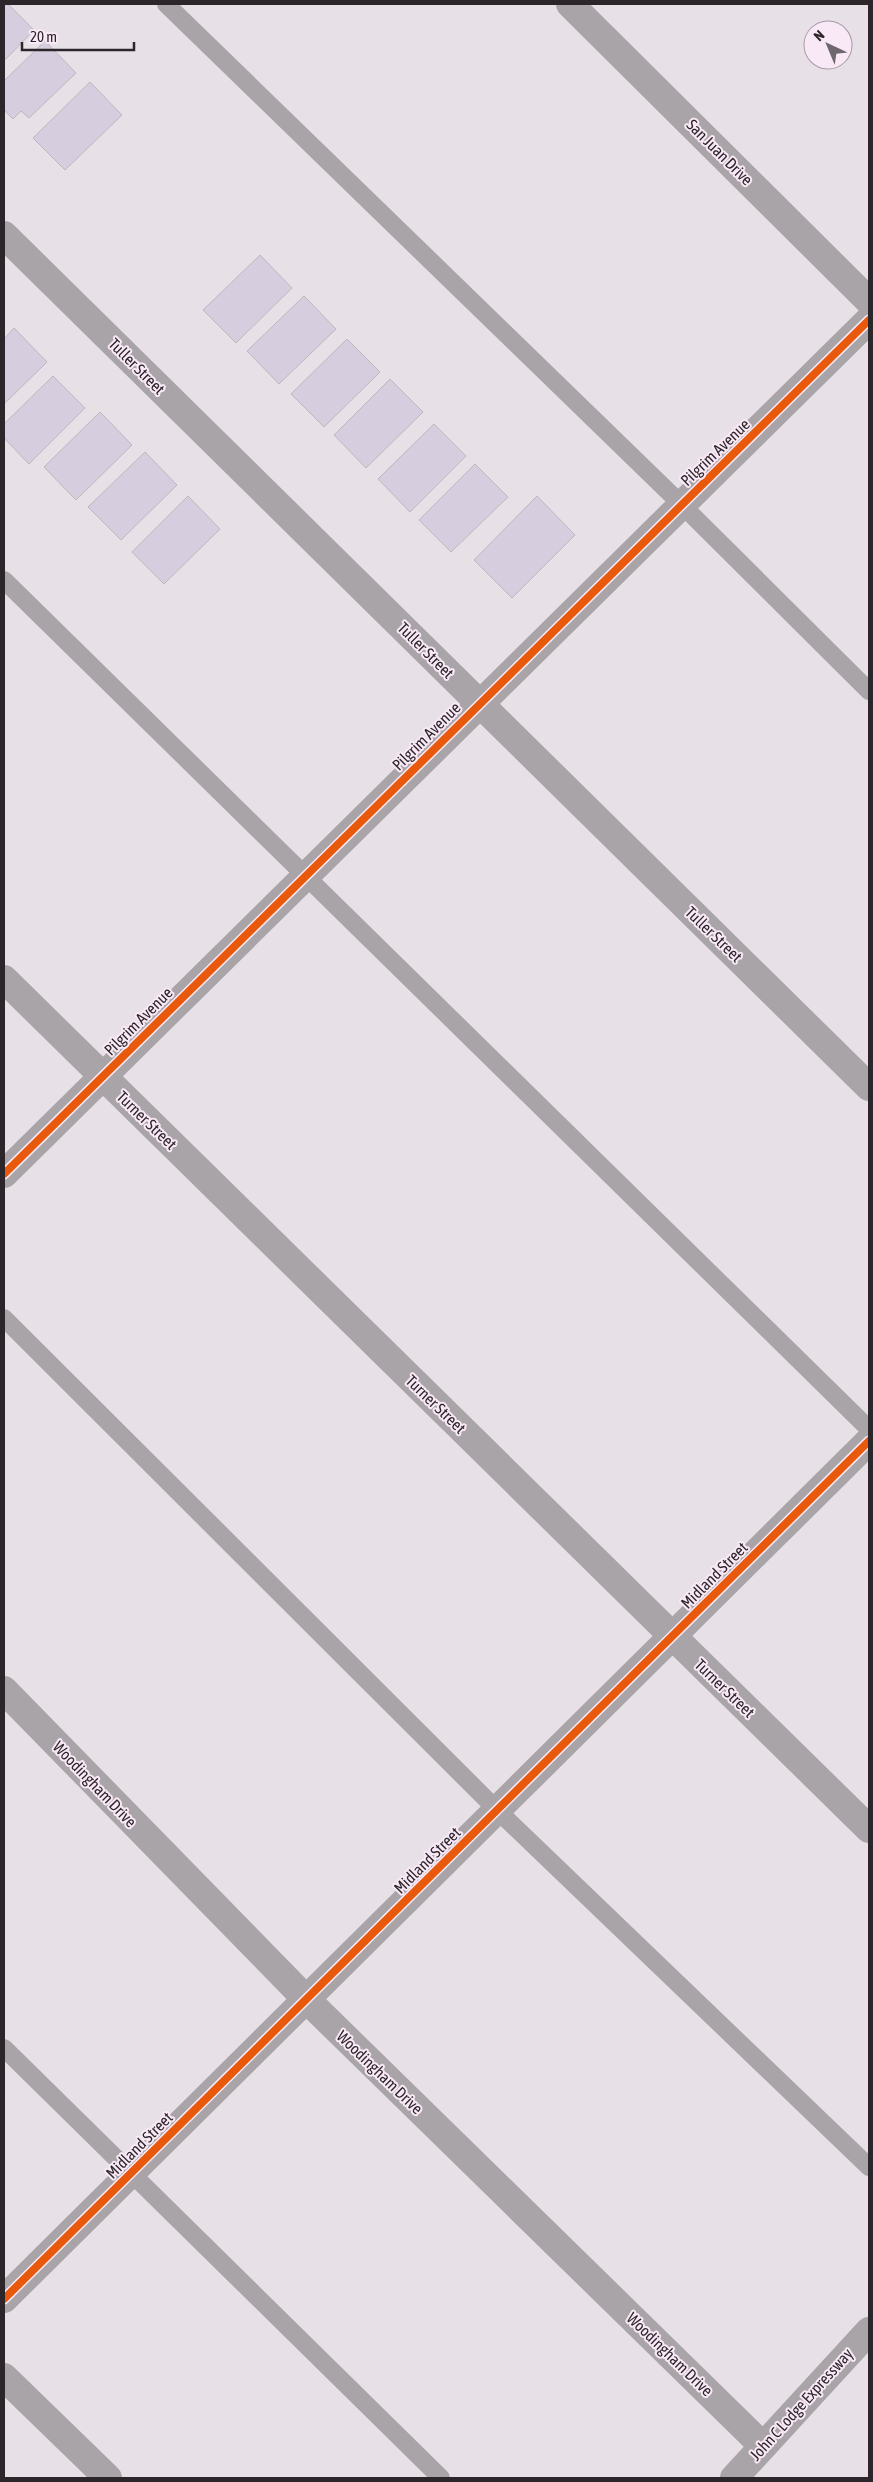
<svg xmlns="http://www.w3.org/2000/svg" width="873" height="2482" viewBox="0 0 873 2482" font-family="'Asap Condensed',sans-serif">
  <rect width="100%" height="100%" fill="#e8e0e7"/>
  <g fill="#d6cdde" stroke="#bcb8be">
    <polygon points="4,4 8,4 34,30 4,61"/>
    <polygon points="45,41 76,73 29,118 21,111 13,119 4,110 4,81"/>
    <polygon points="90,82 122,115 65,170 33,138"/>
    <polygon points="260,255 292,288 236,343 203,310"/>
    <polygon points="304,296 336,329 279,384 247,351"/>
    <polygon points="14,328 47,362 4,404 4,339"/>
    <polygon points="347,339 380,372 324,427 291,394"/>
    <polygon points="53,376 85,408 29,464 4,438 4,424"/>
    <polygon points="390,379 423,412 366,468 334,435"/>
    <polygon points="100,412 132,445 76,500 44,467"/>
    <polygon points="434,424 466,456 410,512 378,479"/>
    <polygon points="145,452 177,485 121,540 88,507"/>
    <polygon points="475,464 508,497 451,552 419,520"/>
    <polygon points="188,496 220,529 164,584 132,552"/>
    <polygon points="537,496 575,535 512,598 474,560"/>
  </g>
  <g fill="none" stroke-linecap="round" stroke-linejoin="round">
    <g stroke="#a9a4a7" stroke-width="18">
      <polyline points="166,4 681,504 869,691"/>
      <polyline points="4,580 869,1429"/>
      <polyline points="4,1318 497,1810 869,2167"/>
      <polyline points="4,2048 441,2478"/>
    </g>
    <g stroke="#a9a4a7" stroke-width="28">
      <polyline points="570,4 869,301"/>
      <polyline points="4,235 869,1087"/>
      <polyline points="4,979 869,1829"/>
      <polyline points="4,1174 869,320"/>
      <polyline points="4,1690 306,1999 763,2446"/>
      <polyline points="4,2299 869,1441"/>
    </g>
    <g stroke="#a9a4a7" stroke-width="28">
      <polyline points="4,2377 108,2478"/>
      <polyline points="734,2478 869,2331"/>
    </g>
    <g stroke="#f9e9f6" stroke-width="11">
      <g id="cycleway">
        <polyline points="4,1174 869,320"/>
        <polyline points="4,2299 869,1441"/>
      </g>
    </g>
    <use href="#cycleway" stroke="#e8590c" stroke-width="8"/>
  </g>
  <g text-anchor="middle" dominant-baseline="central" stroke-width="4" stroke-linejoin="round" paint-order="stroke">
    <g font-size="16" fill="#2c262b" stroke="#f9e9f6">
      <text transform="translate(720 152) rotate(45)">San Juan Drive</text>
      <text transform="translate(137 366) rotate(45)">Tuller Street</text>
      <text transform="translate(715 452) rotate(-44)">Pilgrim Avenue</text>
      <text transform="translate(426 650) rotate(45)">Tuller Street</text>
      <text transform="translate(426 736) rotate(-45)">Pilgrim Avenue</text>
      <text transform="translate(714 934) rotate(44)">Tuller Street</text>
      <text transform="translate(138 1021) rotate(-45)">Pilgrim Avenue</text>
      <text transform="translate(147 1120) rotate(44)">Turner Street</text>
      <text transform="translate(436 1404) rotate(44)">Turner Street</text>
      <text transform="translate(714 1575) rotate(-45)">Midland Street</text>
      <text transform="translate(725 1688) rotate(44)">Turner Street</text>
      <text transform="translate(95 1784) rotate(46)">Woodingham Drive</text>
      <text transform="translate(427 1860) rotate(-45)">Midland Street</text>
      <text transform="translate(380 2072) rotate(44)">Woodingham Drive</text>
      <text transform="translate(139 2145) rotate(-45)">Midland Street</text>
      <text transform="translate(670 2354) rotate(44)">Woodingham Drive</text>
      <text transform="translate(801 2404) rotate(-48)">John C Lodge Expressway</text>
    </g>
  </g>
  <rect width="873" height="2482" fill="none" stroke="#2c262b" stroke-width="10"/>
  <g transform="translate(828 45) rotate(316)"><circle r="24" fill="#f9e9f6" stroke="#a79ba5"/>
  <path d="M0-4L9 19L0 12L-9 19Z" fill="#6e676d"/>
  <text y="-8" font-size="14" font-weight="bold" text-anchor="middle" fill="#2c262b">N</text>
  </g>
  <path d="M22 42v8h112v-8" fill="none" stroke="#2c262b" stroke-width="2.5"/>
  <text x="30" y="42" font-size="15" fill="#2c262b" stroke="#f9e9f6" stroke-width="4" paint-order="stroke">20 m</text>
</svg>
